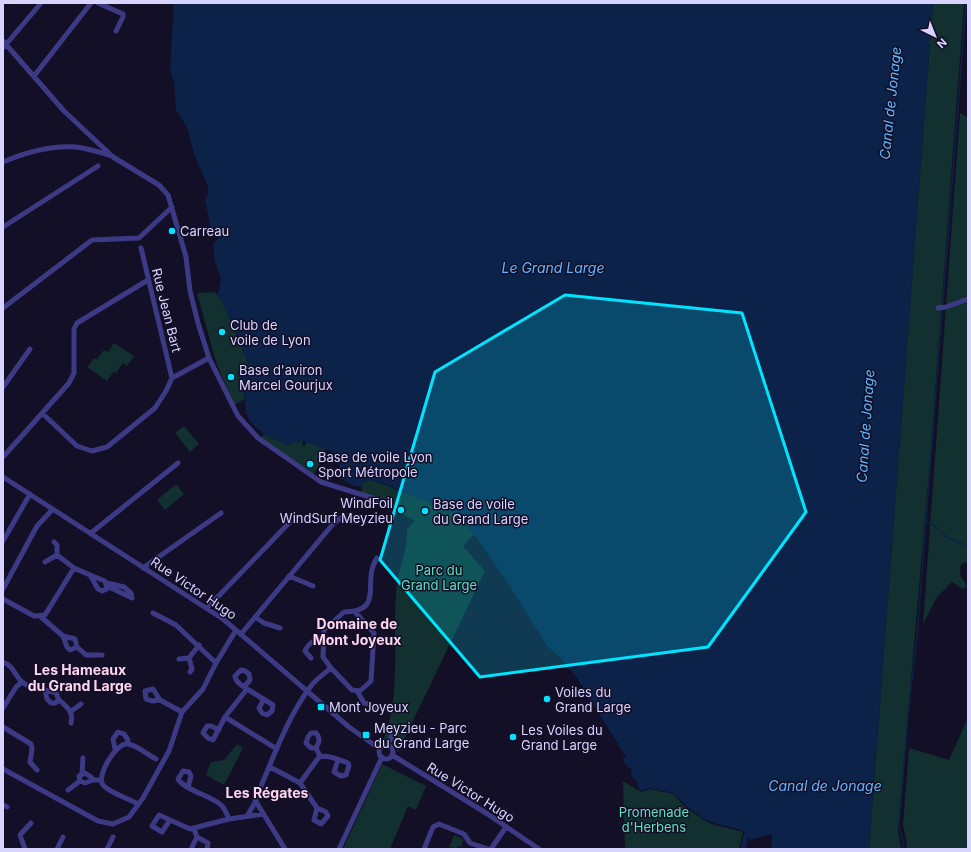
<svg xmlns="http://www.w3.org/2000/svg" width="971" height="852" font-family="Inter,sans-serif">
<rect width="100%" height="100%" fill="#130f26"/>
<path fill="#12302f" d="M933,3H964L930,460L898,830L901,849H869Z
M960,113L968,118V562L961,564L960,575L967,586L963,589L952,582L937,597L923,624Z
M214,292L218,295L222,301L250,367L243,371L241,379L245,399L234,405L216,362L197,293Z
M114,343L134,356L127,366L123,363L116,373L114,371L107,381L87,367L94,358L97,359L104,350L108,352Z
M184,426L199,444L190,452L175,433Z
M264,434L288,445L294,440L297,443L301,440L303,441L302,445L305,446L306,442L326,448L323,453L325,454L314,474L261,438Z
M369,480L392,487L395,490L428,501L461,516L474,534L463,546L485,571L398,752C395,744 390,740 382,742C403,698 391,632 397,582C400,564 408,548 407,529L415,521L400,513L389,504L361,494L362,484Z
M176,484L184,494L165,510L157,500Z
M968,718V849H906L907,844L903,825L909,748L949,760Z
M237,744L243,748L224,785L206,775L211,762L224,760Z
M382,764L426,786L416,810L408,806L390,849H343Z
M623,781L641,792L650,789L674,794L682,804L702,819L712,824L743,832L739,849H625Z
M454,835L463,839L462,846L455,848L449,847Z"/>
<path fill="#0c2248" d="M174,3H933L869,849H771L772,834L750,840L742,830L713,823L702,818L683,803L674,793L649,788L640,791L637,782L630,774L632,772L631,768H628L622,759L626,757L577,678L559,656L547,646L506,580L461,516L428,501L395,490L392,486L369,480L362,484L361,487L354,486L340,478V462L330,451L301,440L296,443L294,441L288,445C274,439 260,434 251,422C240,408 250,386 237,375V371H243L250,367L233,325L218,295L221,279L215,262L213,244L223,234L211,229L205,200L208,194V187L194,154L187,127L176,110L174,82L170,71Z"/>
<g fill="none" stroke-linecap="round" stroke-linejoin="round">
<path stroke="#0c2248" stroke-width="1.5" d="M926,522L932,524L947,537L968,546
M902,849L904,844L899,827L908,715L917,637L966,3
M965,849L968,840"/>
<path stroke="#0c2248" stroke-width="5" d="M743,849L746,835"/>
<path stroke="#3d3a85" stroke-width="5" d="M98,3L123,14V17L116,31
M3,41L64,111L113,157L159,185L168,195L186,257L190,291L198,323L209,358L238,416L258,438L321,482L379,500
M3,48L41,3
M34,76L91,3
M3,162C26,152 51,145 76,147C88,148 101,153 112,156
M3,227L98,166
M141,248L172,378
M3,308L92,240L139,238L172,207
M938,308L946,307L968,299
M3,387L30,349
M42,413L77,446L92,451L107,447L155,408L166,391L172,378L209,358
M3,457L69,383L74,373V329L77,323L148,280
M3,477L223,619L349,727L380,749
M91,533L178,463
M3,541L30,494
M54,542L57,545V555
M74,568L90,575L98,589L102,591L107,589L105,581L90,575
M143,568L221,513
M289,576L313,586
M107,583L124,587L131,593L132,598L107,586
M3,589L37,526L53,509
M3,599L34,616L45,615L74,568L57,555L45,562
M207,608L290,522
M41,617L63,636L67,647L70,650L77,647L75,639L63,636
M255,617L264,623L280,628
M241,634L333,524L342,517L352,522
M77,647L86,655H102
M311,658L305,651C307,645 317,637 324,636
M179,659L189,658
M3,662C14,666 14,675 22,682C32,690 45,689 56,693L59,700L55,703H51L47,699L45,691
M216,663L236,630
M331,668L352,690L360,691L371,681L374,633L355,612
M190,672L192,669L189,658L199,645
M244,687L250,680L249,674L245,671L241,670L235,676C235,682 243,686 247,689
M357,691L364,703L369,704L375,710
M264,699L259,708L262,713L267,715L272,711L273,705L247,689L225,717L277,749
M59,700C67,707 74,712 71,723
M160,700L153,689L145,691L146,699L152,701L160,700L182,712
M3,708L16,687L22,682
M70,712L81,704
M3,727L31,744L32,749L30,762L37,770
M219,730L211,726H207L203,733L208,738L213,740L225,717
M390,740L392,735
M379 752a7 7 0 1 1 14 0a7 7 0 1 1-14 0Z
M316,748H311L306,743L308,737L311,733H316C321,739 319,742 316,748L320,756
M115,749L113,739L118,732L124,734L128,740L127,744
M392,755L486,813L539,849
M270,767L300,783L317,808L314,820L321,824L328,816L326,812L317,808
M3,769L98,821L113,824L129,817L143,798L169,751L182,712L203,689L216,663L176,625L153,613
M82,774L83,758
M93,780L91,777L85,773L79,776L80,781L85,783L93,780H101
M300,783L319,757C327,754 339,760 348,763L349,766L346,775L341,776L334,772L338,760
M188,787L191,776L189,772L183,771L178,779C184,790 212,796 221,805C225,808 227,815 229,819
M68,790L80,781
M138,804C130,799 108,792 103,785C96,776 115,745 126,744C134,743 148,755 156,759
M3,805L7,807
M247,816L256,801
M170,820L162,832L152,826L159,815L190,829L229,819L264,814
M194,829L197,837L208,843L207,849
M25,849L20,835L31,823
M57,849L63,837
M107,849L113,837
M193,849L192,847L197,837
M285,849L255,800C271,764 287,717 311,686C316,679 325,673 331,668L323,657L324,630L344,612C386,611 361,582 377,558
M339,849L382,757
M424,849L433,827L439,824L464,834L470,843L488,849
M491,849L506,827"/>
</g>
<path fill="#00e5ff" fill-opacity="0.2" stroke="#00e5ff" stroke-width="3" stroke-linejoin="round" d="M565,295L742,313L806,512L708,647L480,677L380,560L435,372Z"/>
<g fill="#00e5ff" stroke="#130f26" stroke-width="1.5">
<circle cx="172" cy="231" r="4"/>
<circle cx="222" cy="332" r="4"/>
<circle cx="231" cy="377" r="4"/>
<circle cx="310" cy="464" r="4"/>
<circle cx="401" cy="510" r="4"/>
<circle cx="425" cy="511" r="4"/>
<circle cx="547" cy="699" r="4"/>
<rect x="317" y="703" width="8" height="8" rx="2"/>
<rect x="362" y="731" width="8" height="8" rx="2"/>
<circle cx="513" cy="737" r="4"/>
</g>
<g text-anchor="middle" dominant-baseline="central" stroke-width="3" stroke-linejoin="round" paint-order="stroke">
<g font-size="13" fill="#d9d4ff" stroke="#130f26" text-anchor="start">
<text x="180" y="231">Carreau</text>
<text x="230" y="325">Club de<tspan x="230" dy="15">voile de Lyon</tspan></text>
<text x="239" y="370">Base d'aviron<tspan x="239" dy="15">Marcel Gourjux</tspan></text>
<text x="318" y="457">Base de voile Lyon<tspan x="318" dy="15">Sport Métropole</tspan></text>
<text x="393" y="503" text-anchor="end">WindFoil<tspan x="393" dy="15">WindSurf Meyzieu</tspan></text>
<text x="433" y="504">Base de voile<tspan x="433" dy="15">du Grand Large</tspan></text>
<text x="555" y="692">Voiles du<tspan x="555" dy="15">Grand Large</tspan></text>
<text x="329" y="707">Mont Joyeux</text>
<text x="374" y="728">Meyzieu - Parc<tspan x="374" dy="15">du Grand Large</tspan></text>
<text x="521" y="730">Les Voiles du<tspan x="521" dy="15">Grand Large</tspan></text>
</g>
<g font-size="13" fill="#d9d4ff" stroke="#130f26">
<text transform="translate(167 310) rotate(76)">Rue Jean Bart</text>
<text transform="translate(194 588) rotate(34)">Rue Victor Hugo</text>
<text transform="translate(471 792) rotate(32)">Rue Victor Hugo</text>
</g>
<g font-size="13" fill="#5fe0c0" stroke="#130f26">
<text x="439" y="570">Parc du<tspan x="439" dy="15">Grand Large</tspan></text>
<text x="654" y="812">Promenade<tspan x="654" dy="15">d'Herbens</tspan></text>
</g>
<g font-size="14" font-style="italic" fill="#62b6ff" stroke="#130f26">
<text transform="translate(890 103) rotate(-84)">Canal de Jonage</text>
<text x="553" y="267">Le Grand Large</text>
<text transform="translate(865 426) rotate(-86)">Canal de Jonage</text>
<text x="825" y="785">Canal de Jonage</text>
</g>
<g font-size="14" font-weight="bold" fill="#ffd6f0" stroke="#130f26">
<text x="357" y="623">Domaine de<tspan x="357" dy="16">Mont Joyeux</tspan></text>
<text x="80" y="669">Les Hameaux<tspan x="80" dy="16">du Grand Large</tspan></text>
<text x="267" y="792">Les Régates</text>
</g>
</g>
<rect width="971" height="852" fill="none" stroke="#d9d4ff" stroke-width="8"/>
<g transform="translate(935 36) rotate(137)" stroke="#130f26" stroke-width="3" paint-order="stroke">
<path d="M0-3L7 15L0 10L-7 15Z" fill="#d9d4ff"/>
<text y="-6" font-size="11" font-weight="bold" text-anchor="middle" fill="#d9d4ff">N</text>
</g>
</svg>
